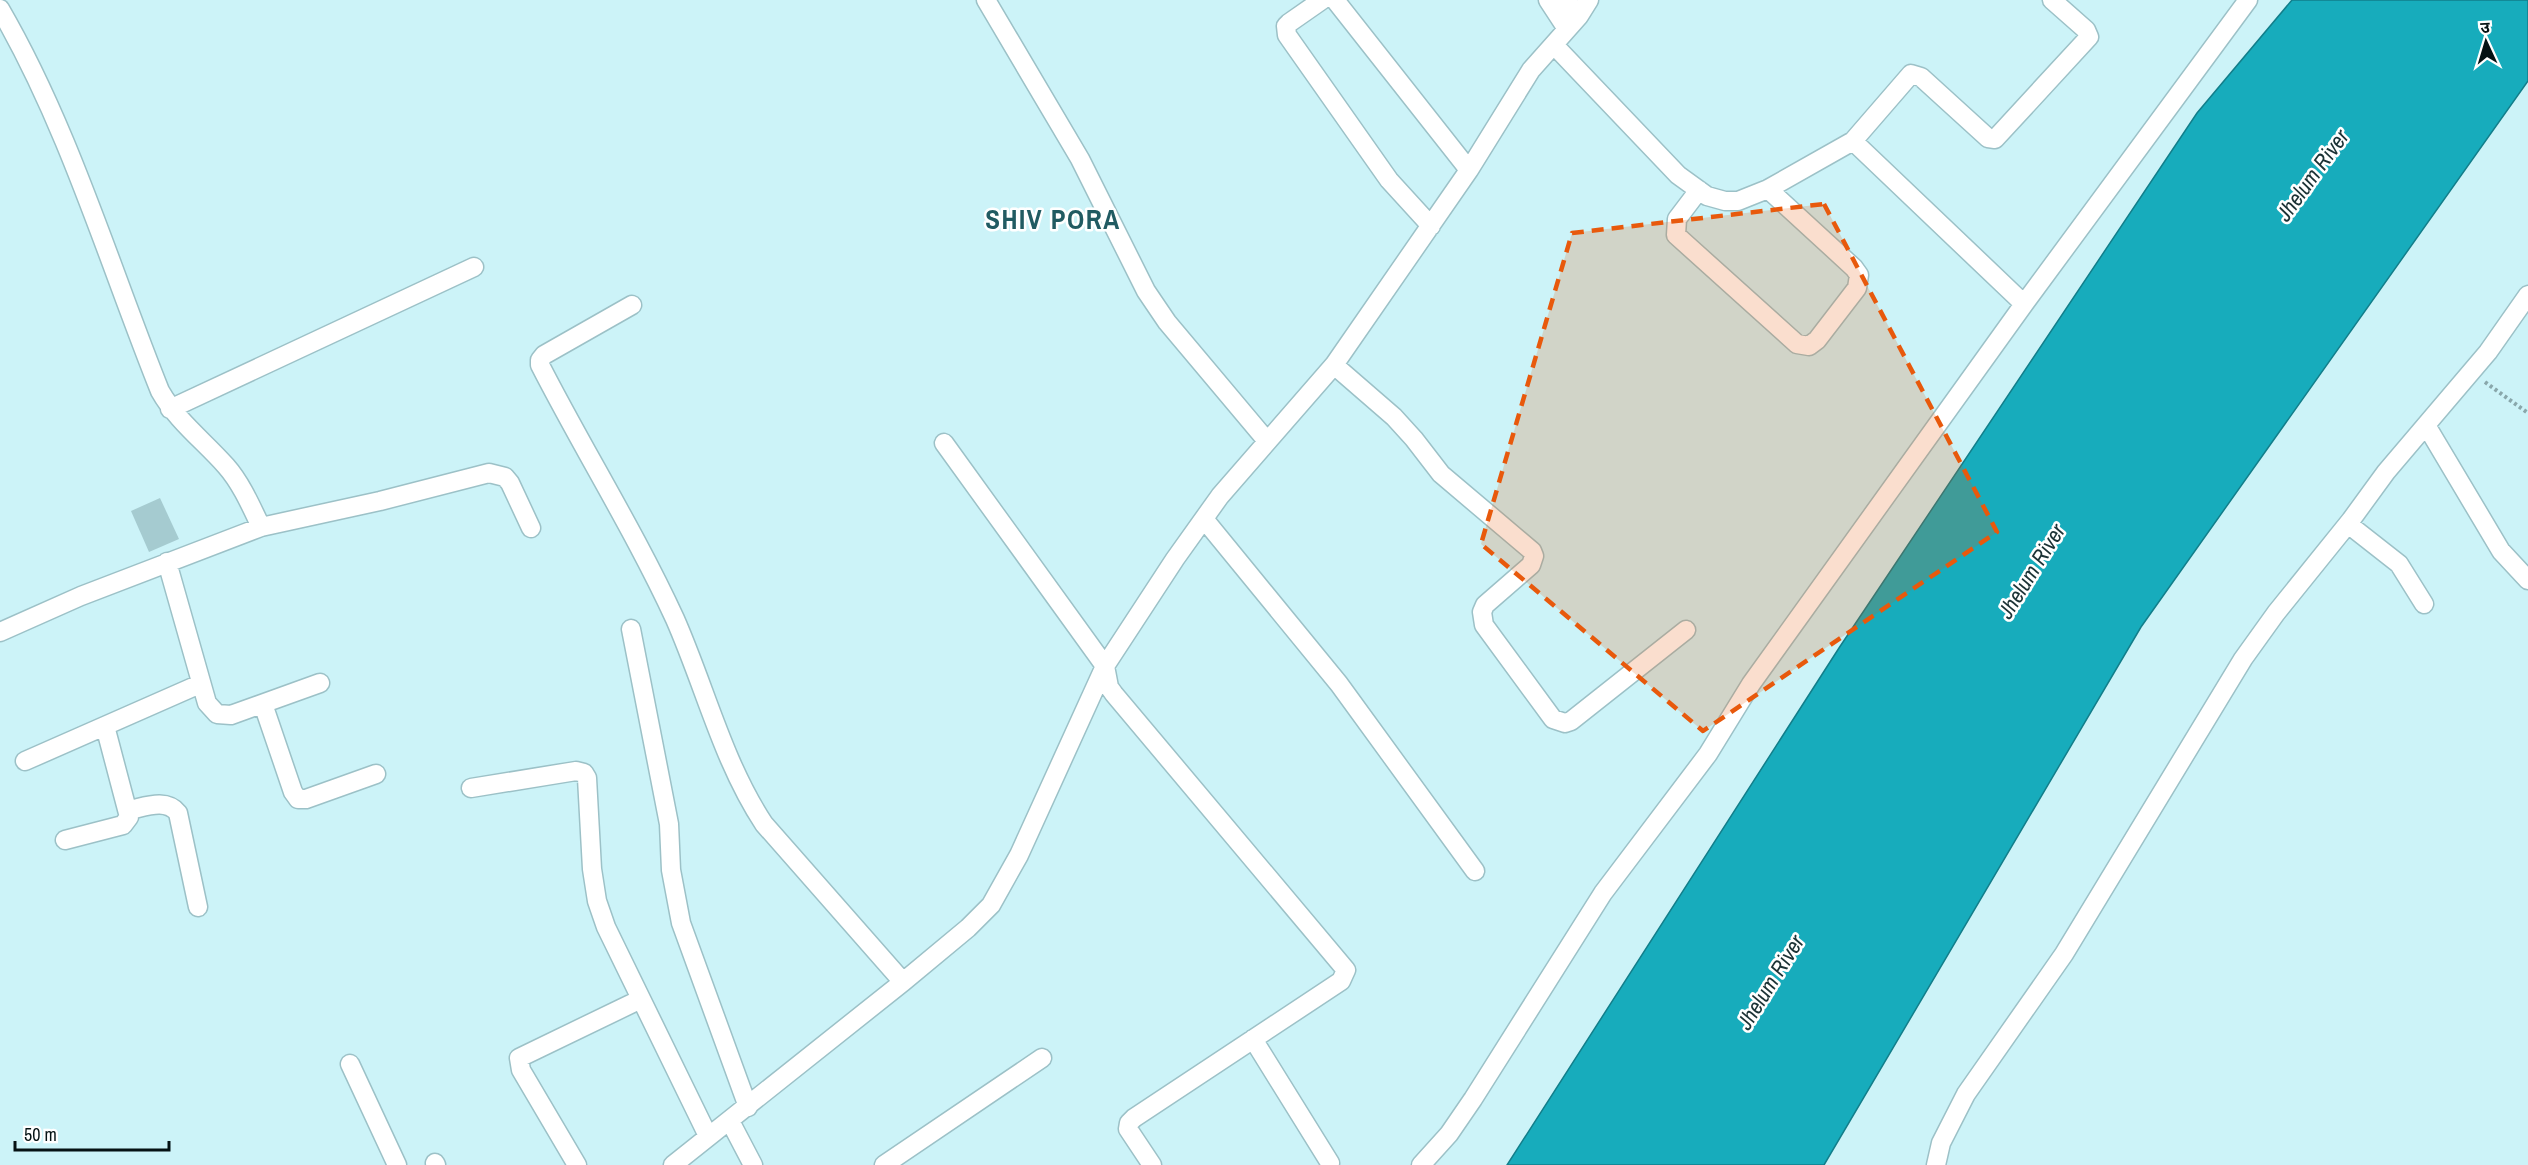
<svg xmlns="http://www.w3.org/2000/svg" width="2528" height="1165" font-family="'Archivo Narrow','Noto Sans Devanagari',sans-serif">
<rect width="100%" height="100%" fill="#ccf3f8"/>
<path fill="#17acbc" stroke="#127e8a" stroke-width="1.5" d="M2292,0H2528V81L2141,627L1824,1165H1507L1839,648L2197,113Z"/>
<path fill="#a5cbd0" d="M160,498L179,539L149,552L131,511Z"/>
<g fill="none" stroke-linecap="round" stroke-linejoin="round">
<defs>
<path id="street" d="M986,0L1080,159L1146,291L1167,322L1267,441
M1322,0L1289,23L1286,26L1287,35L1389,180L1431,226
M1335,0L1469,170
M1548,0L1567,29
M1566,0L1579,16
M0,9C69,128 109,264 160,391C177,421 204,441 226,466C241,483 251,506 261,527
M1554,45L1678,175L1707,196L1725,201H1738L1768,189L1853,141L1911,74L1921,77L1988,138L1995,139L2089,37L2086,30L2052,0
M1853,141L2024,304
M1699,190L1677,219L1676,235L1797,344L1809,346L1817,340L1857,288L1859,275L1854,268L1768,189
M632,305L544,355L540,360V365C584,451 635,532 675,619C705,687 723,762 764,824L903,982
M1334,365L1394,417L1414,439L1441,474L1532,551L1534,556L1531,565L1485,605L1482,612L1484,625L1553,719L1565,723L1571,721L1686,630
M170,409L474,267
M2426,425L2501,551L2528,580
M944,443L1105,666L1109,687L1114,694L1346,970L1341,981L1134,1118L1129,1123L1128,1129L1152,1165
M1204,519L1339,684L1475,871
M2348,524L2399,564L2424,604
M167,562L207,703L217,714L231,715L320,683
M631,629L669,824L671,870L681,923L748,1107
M0,632L81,596L261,527L380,501L489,473L505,477L510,483L531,528
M263,704L293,792L298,799H306L376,774
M25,761L200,684
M471,788L576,771L584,773L587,778L592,869L597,901L606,927L708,1136
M129,810C145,807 166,798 178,813L198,907
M65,840L123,825L129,817L105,726
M1253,1039L1330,1163
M350,1064L397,1165
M730,1121L753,1165
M435,1163L436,1165
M577,1165L521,1070L519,1058L641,999
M673,1165L903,982L968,928L991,905L1019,855L1105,666L1175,559L1220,496L1334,365L1469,170L1531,70L1579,16L1589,0
M884,1165L1042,1058
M1421,1165L1449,1134L1473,1099L1603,893L1708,754L1751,684L2024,304L2248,0
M1936,1165L1941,1143L1966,1094L2064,954L2243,659L2276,613L2351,520L2386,472L2488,352L2528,295"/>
</defs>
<use href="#street" stroke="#9cc1c7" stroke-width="21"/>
<path stroke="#89a7ab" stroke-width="4" stroke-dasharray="3 3" stroke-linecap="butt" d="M2485,382L2528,413"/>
<use href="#street" stroke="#fff" stroke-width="18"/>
</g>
<path fill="#e8590c" fill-opacity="0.2" stroke="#e8590c" stroke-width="4.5" stroke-dasharray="12 8" stroke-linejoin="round" d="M1824,204L1997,532L1703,731L1481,544L1572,233Z"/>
<g text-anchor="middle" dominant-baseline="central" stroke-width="5" stroke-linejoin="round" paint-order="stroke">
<g font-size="22" font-style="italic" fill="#1b3235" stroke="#fff">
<text transform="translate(2312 175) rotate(-54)">Jhelum River</text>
<text transform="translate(2031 571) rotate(-58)">Jhelum River</text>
<text transform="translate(1770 982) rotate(-58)">Jhelum River</text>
</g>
<g font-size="27" font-weight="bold" letter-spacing="1.5" fill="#215b62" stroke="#fff">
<text x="1053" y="219">SHIV PORA</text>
</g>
</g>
<g transform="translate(2486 42) rotate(356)" stroke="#ffffff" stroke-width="4.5" paint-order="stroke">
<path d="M0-4.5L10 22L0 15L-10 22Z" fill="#051214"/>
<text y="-9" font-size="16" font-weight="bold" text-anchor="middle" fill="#051214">उ</text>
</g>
<path d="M15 1141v9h154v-9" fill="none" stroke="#051214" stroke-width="3"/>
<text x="24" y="1141" font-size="18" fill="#051214" stroke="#ffffff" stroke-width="4.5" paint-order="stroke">50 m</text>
</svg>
